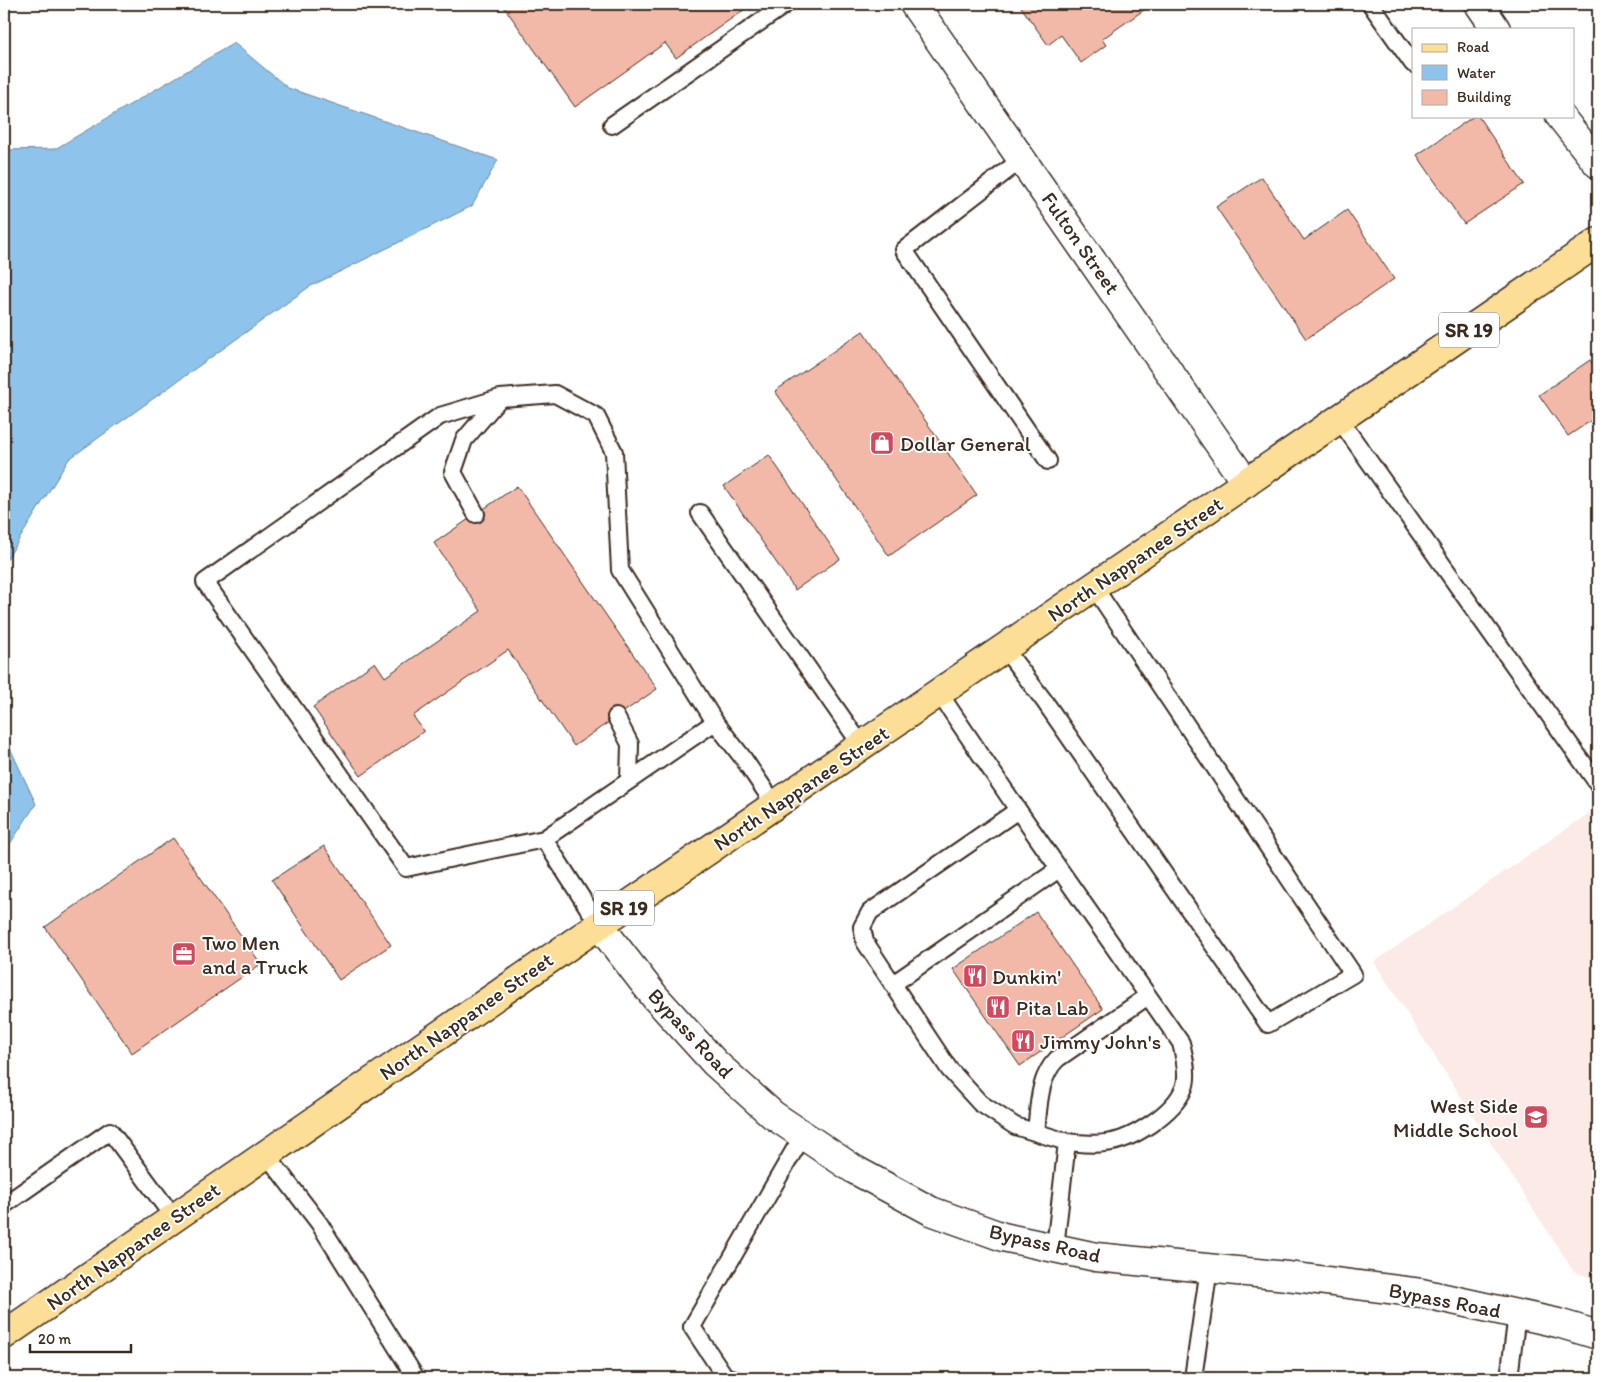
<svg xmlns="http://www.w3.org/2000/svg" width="1602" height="1382" font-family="Itim,sans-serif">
<rect width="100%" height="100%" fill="#fff"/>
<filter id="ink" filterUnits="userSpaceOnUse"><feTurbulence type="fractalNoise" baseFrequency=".02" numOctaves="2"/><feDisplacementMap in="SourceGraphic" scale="10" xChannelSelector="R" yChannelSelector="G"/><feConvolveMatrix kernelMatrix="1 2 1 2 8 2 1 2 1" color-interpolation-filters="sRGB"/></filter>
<g filter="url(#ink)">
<path fill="#fbeae5" d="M1598,807V1280L1574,1272L1374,962Z"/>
<path fill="#8ec3eb" stroke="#6d8699" d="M234,43L288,88L498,160L472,206L309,287L69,459L4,564V150L55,149Z
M4,735L36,804L4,853Z"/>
<path fill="#f2b9a9" stroke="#3b2a1e" d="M502,4H752L676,58L665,43L575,107Z
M1019,4H1150L1151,5L1102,39L1106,45L1081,63L1061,35L1048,45Z
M1474,116H1478L1524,184L1464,224L1417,155Z
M1262,177L1304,240L1347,210L1394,279L1306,339L1216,207Z
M863,331L977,495L889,556L775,391Z
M1590,360L1598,372V416L1568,436L1539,395Z
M769,455L840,559L795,590L724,486Z
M517,486L657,689L574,746L508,650L413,716L424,731L361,776L313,707L375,662L385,677L481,611L434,543Z
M173,838L261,964L132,1053L45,927Z
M324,846L391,945L339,980L272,880Z
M1036,912L1103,1009L1020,1066L953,969Z"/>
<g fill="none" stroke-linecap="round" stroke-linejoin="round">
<defs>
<path id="service" d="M1374,4L1372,6L1413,64
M612,125L786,4
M1022,159L904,250L1048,461
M500,398L440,416L205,582L406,868L544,839
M1339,419L1598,784
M700,513L862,746
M476,514L453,472L464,440L500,398L555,394L596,416L614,452L620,570L715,722L743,758L775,805
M1004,648L1045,702L1268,1024L1353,974L1094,587
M939,693L1018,810L870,912L862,927L865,942L949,1069L980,1103L1015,1126L1067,1142L1055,1248
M616,717L630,744L629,781
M1018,810L1181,1043C1184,1055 1189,1076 1184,1088C1174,1113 1131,1141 1105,1143C1093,1145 1079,1143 1067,1142
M599,925L544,839L715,722
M893,984L1059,869
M1036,1132C1039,1107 1038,1078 1057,1059L1148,996
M266,1154L319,1223L416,1378
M4,1205L110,1131L174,1218
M732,1378H726L692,1327L803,1135
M1193,1378L1209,1268
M1509,1378L1517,1314"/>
<path id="minor" d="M914,4L1246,483
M1479,4L1496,29
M1560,116L1598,164"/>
<path id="secondary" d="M599,925L655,997L715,1063L773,1115L855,1170L931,1211L1003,1237L1096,1257L1287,1276L1421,1293L1558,1323L1598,1335"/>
<path id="primary" d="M4,1335L599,925L1598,242"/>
</defs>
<use href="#service" stroke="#3b2a1e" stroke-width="20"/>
<use href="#minor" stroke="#3b2a1e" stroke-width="31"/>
<use href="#secondary" stroke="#3b2a1e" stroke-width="31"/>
<use href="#primary" stroke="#3b2a1e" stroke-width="31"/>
<use href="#service" stroke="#fff" stroke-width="16"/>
<use href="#minor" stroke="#fff" stroke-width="28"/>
<use href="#secondary" stroke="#fff" stroke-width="28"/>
<use href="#primary" stroke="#fcde96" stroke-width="28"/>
</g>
</g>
<defs>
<symbol id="shop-square" viewBox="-11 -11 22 22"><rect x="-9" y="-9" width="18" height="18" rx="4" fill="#d1495b" stroke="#fff"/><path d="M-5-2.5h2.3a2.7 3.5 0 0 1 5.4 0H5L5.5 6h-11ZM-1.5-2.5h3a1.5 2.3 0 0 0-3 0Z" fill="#fff"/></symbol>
<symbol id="office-square" viewBox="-11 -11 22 22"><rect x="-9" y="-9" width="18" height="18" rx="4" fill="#d1495b" stroke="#fff"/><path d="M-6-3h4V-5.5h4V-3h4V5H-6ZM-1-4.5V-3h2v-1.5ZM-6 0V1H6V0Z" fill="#fff"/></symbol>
<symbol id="restaurant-square" viewBox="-11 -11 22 22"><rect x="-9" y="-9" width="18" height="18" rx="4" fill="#d1495b" stroke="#fff"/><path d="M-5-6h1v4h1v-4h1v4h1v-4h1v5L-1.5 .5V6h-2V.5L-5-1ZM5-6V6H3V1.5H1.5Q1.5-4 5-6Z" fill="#fff"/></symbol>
<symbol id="school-square" viewBox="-11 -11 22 22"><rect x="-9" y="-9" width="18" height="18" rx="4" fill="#d1495b" stroke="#fff"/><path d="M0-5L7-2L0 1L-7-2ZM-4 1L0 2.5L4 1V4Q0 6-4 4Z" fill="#fff"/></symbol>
</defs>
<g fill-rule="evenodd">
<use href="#shop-square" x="868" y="429" width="28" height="28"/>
<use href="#office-square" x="170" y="940" width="28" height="28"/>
<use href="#restaurant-square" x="961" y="962" width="28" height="28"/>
<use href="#restaurant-square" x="984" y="993" width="28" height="28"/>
<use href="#restaurant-square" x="1009" y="1027" width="28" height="28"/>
<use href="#school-square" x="1522" y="1103" width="28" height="28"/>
</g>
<g text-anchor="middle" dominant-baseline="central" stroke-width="4" stroke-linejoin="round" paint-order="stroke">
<g fill="#fff" stroke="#766a62" stroke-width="1">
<rect x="1439" y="312.5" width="60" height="35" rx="4"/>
<rect x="594" y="890.5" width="60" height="35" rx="4"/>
</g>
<g font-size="20" font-weight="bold" fill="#3b2a1e">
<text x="1469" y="330">SR 19</text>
<text x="624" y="908">SR 19</text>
</g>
<g font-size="21" fill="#3b2a1e" stroke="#fff">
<text transform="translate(1081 243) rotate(55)">Fulton Street</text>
<text transform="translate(1135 559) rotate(-34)">North Nappanee Street</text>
<text transform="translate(801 788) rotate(-34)">North Nappanee Street</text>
<text transform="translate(466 1016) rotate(-35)">North Nappanee Street</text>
<text transform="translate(691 1033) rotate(47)">Bypass Road</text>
<text transform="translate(1045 1243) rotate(13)">Bypass Road</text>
<text transform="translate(133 1246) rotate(-35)">North Nappanee Street</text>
<text transform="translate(1445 1300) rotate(11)">Bypass Road</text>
</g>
<g font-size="21" fill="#3b2a1e" stroke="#fff" text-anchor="start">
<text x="900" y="443">Dollar General</text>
<text x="202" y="942">Two Men<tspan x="202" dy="24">and a Truck</tspan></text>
<text x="992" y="976">Dunkin'</text>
<text x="1016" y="1007">Pita Lab</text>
<text x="1040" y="1041">Jimmy John's</text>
<text x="1518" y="1105" text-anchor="end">West Side<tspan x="1518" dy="24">Middle School</tspan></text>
</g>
</g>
<rect width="1602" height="1382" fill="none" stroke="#fff" stroke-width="20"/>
<rect x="10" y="10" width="1582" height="1362" fill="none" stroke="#3b2a1e" stroke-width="2" filter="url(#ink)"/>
<rect x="1412" y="28" width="162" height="90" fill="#ffffff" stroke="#b1aaa5"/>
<rect x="1422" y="44" width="25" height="8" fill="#fcde96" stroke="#b1aaa5"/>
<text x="1457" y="52" font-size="15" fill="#3b2a1e">Road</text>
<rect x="1422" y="65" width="25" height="15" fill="#8ec3eb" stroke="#b1aaa5"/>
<text x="1457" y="78" font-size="15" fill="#3b2a1e">Water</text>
<rect x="1422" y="90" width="25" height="15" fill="#f2b9a9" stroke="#b1aaa5"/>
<text x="1457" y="102" font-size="15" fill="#3b2a1e">Building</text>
<path d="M30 1344v8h101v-8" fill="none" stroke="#3b2a1e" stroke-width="2.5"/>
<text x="38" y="1344" font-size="15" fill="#3b2a1e" stroke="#ffffff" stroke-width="4" paint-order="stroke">20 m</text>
</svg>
